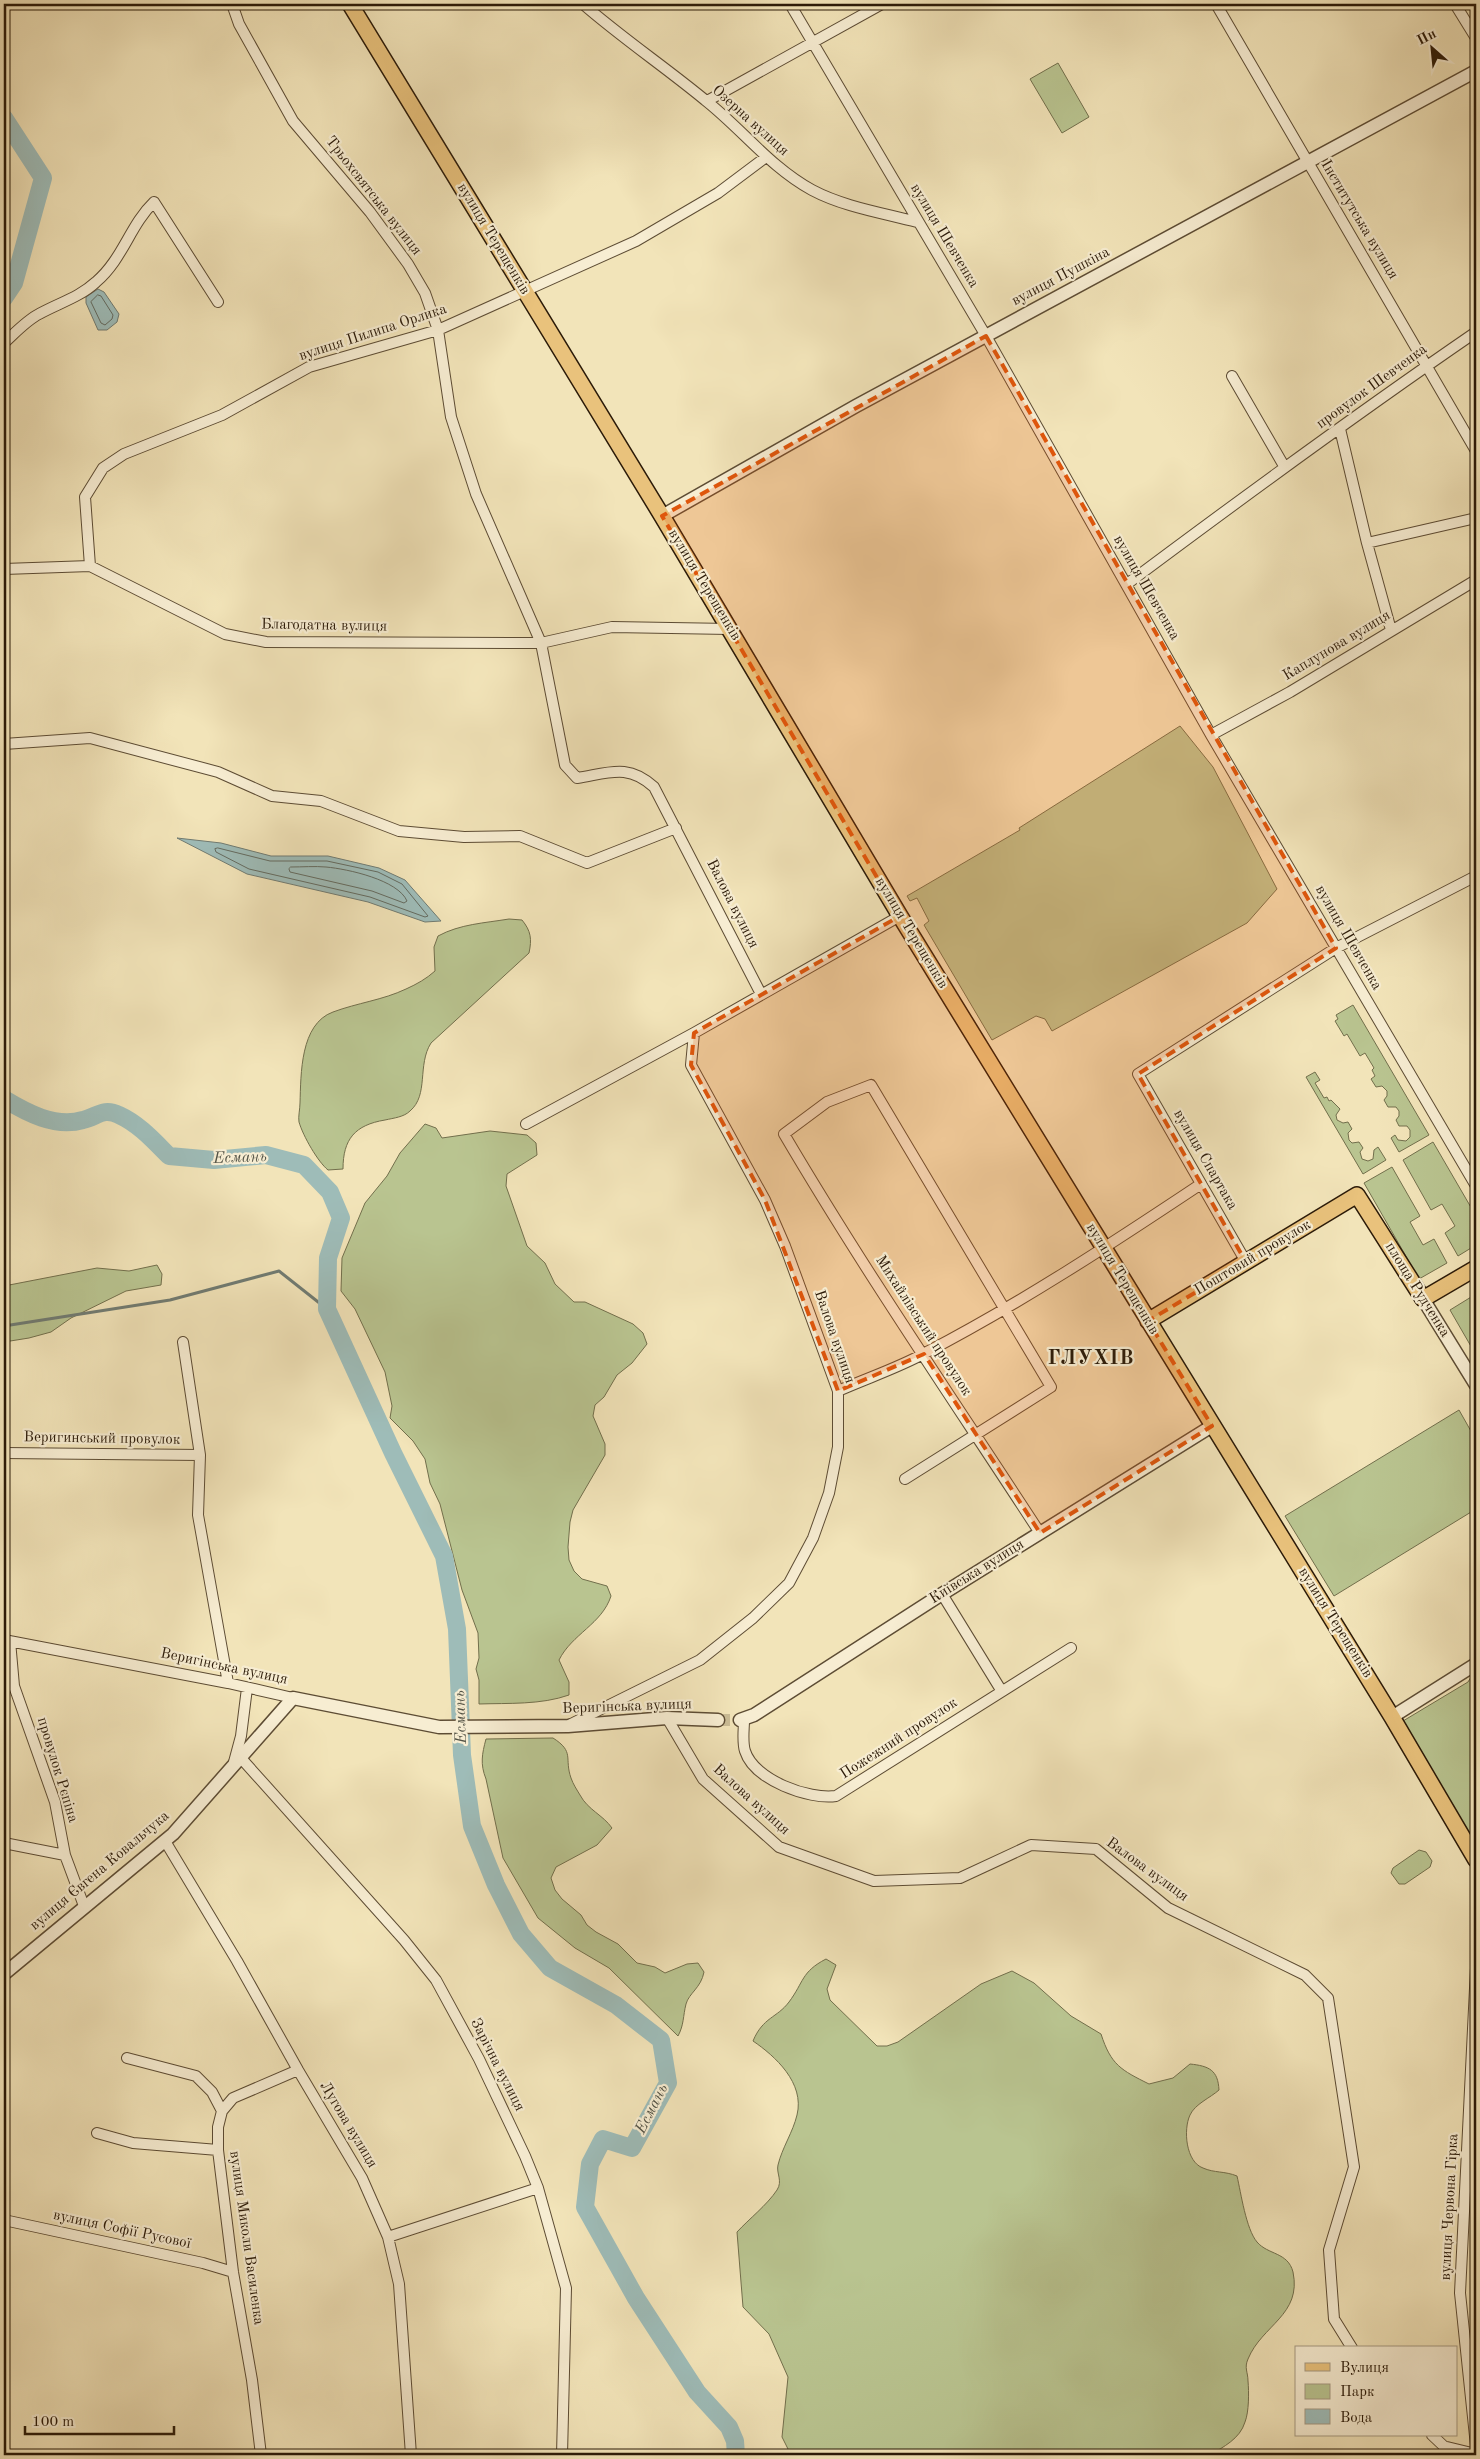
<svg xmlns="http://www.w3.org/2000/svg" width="1480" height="2459" font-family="'Old Standard TT',serif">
<rect width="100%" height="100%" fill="#f2e4b9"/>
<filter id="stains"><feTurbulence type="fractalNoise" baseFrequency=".004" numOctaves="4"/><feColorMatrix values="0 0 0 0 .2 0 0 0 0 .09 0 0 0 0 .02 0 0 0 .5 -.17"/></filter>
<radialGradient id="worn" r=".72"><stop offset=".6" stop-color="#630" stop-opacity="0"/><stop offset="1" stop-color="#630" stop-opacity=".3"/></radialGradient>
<path fill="#b9c490" stroke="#726f4c" d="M1058,63L1089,117L1062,133L1030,79Z
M1180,726L1213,767L1277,889L1247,923L1052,1031L1045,1019L1036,1016L992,1040L924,925L929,921L917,898L910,901L907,896L1020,830L1019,828Z
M509,919L522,920C531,931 532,939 529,953L431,1043C417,1065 429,1095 410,1111C404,1117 394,1118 385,1120C355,1125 343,1139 343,1169L328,1170C318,1162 303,1136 299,1122C298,1117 300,1109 300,1103C301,1074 300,1024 333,1012C357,1003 383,1000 406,989C417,984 426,979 435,971L434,947L438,936C460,924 485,923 509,919Z
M1353,1005L1429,1135L1399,1152L1391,1138L1395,1135L1398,1140L1406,1141L1410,1137V1130L1407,1126H1399L1396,1120L1399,1116V1111L1396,1107H1388L1384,1100L1387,1096V1091L1382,1086L1376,1087L1371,1079L1375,1076L1372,1070L1374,1068L1365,1053L1360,1056L1347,1034L1344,1036L1335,1021L1338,1019L1336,1015Z
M1315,1072L1320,1080L1315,1083L1324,1098L1327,1097L1329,1101L1331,1100L1340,1109L1336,1115L1337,1120L1343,1123L1348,1122L1352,1129L1348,1133L1349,1140L1352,1143L1359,1142L1363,1148L1360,1152L1362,1159L1368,1161L1373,1159L1374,1150L1378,1147L1386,1160L1363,1174L1306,1077Z
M425,1124L436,1128L442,1138L490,1131L527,1135L536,1143L537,1155L507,1174L506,1186L527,1246L545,1263L555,1284L574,1302H585L633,1324L643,1333L647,1344L632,1363L617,1375L604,1397L595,1405L593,1416L605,1444V1455L573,1510L570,1522L568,1547L569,1560L574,1571L582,1579L607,1586L611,1596C602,1624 572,1634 559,1660L569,1682V1695C541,1705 508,1703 479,1704V1680L476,1669L479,1658L478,1633L462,1590L440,1504L430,1483L425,1459L413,1441L390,1418L392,1406L385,1372L355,1309L341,1291L342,1258L365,1203L387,1176L400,1153Z
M1433,1142L1476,1216V1245L1458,1256L1445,1233L1455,1226L1442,1204L1431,1210L1403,1160Z
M1392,1167L1420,1216L1410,1222L1423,1245L1434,1239L1447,1263L1419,1279L1364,1183Z
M157,1265L162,1274L161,1285L126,1291L71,1318L51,1332L29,1338L4,1342V1286L97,1268L129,1271Z
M1476,1294V1355L1450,1310Z
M1459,1410L1476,1440V1509L1334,1596L1285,1516Z
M1476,1676V1845L1403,1721L1468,1682L1471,1677Z
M553,1738C575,1752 564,1758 571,1778C573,1784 577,1790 580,1795C588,1810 603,1815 612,1828L597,1845L556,1867L551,1878L555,1890L562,1899L581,1915L587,1925L596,1932L618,1944L637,1963L655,1967L665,1973L687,1964L698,1963L704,1972C701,1988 689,1993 686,2004C683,2016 684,2025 678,2036L609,1968L575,1948L538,1918L503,1858L486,1779C480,1764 482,1754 486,1739Z
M1419,1850L1426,1852L1432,1861L1430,1867L1405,1884H1399L1391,1873L1393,1868Z
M826,1959L836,1965L827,1989L830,2000L877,2046H887L898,2042L981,1984L1012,1971L1034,1983L1071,2016L1101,2034C1111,2065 1121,2070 1149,2084L1173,2078L1190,2064C1209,2066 1218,2070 1219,2090C1210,2098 1195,2104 1190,2115C1183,2130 1186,2162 1203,2168C1214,2173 1225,2171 1237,2176C1241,2193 1246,2229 1257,2242C1268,2255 1288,2252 1293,2272C1302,2315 1262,2325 1248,2359C1244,2368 1248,2372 1248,2381C1249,2392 1249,2412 1245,2422C1240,2439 1223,2447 1210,2455H791L782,2437L788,2377L769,2334L743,2307L737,2232C749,2219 767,2205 777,2190C783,2181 776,2173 778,2165C782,2148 793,2132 797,2115C805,2083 775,2056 753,2041C763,2017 777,2018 789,2002C804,1982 801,1972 826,1959Z"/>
<path fill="#9ebcb8" stroke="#707b72" d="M98,289L104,292L119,314L117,322L107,330H98L86,303V297Z
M177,838L221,843L271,856H328L379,868L405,880L441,921L425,922L368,902L247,874Z"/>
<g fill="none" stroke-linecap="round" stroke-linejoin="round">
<path stroke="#646b60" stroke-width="1" d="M98,295L101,296L113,315L112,319L105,325L101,323L91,302Z
M218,848L270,861H327L378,872L402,884L428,916L425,917L370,897L249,869L216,852L215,849Z
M291,867C302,867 315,866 326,867C348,869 398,880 407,901L404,903L372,891L290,872L289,869Z"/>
<path stroke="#707b72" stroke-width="3" d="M4,1326L170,1300L279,1271L327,1309"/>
<path stroke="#9ebcb8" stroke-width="18" d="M4,118L43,178L14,283L4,298
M4,1099C27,1113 55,1128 83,1120C97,1117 103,1107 119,1115C139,1124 154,1141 169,1156L214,1160L266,1155L304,1165L330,1192L341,1218L328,1258L327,1309L393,1453L444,1556L457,1629L462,1755L472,1826L496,1885L521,1934L550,1968L616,2005L661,2040L668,2083L632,2148L603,2139L590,2164L585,2207L636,2298L697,2392L729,2427L735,2441L736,2455"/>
<path stroke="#cabc96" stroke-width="12" stroke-dasharray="12 6" stroke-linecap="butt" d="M718,1720H740"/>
<defs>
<path id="minor" d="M232,4L239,24L293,121L370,212L408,264L425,293L438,330L451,417L476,494L541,643L565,765L577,778C609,773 628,763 654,787L761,994
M583,4C622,38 665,67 705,100C742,129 770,167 812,190C844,207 883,213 917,222
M790,4L986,336L1211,735L1476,1186
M1216,4L1476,451
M1455,4L1476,38
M707,101L882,4
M4,343C15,333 27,320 39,314C59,303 80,297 96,282C123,259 130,225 154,202L218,302
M1232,376L1284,466
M1340,429L1367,543L1391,630
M1367,543L1476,518
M90,566L85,497L103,468L124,454L222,415L309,367L438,330L636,241L718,193L766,157
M4,569L90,566L225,634L266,642L541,643L612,627L730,629
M1127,584C1242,498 1358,413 1476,332
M1211,735L1290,692L1476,580
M4,744L90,738L218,772L272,796L321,801L399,831L464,837L520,836L587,863L676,828
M526,1124L694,1033L900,916
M1246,1262L1138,1074L1336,948L1476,876
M183,1342L200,1455L198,1515L228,1683
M838,1391C867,1378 898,1368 925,1353C1021,1303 1111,1244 1201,1184
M4,1453L200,1455
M905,1479L1051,1387L871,1085L827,1102L784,1134C864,1270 954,1401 1040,1533
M942,1594L1001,1690
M4,1640L228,1683L293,1698
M10,1641L14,1686L55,1802L65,1855L84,1906
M667,1718L703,1779L779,1847L874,1881L960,1878L1031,1845L1096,1849L1168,1908L1305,1975L1328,1998L1354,2167L1329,2250L1334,2319L1352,2348
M744,1720C744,1729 742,1742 745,1751C754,1780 809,1800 836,1796L1071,1648
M571,1724L700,1660L753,1618L789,1583L813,1538L829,1493L838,1447V1391L785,1246L765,1200L691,1065L694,1033
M240,1757L404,1940L436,1980L479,2059L525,2156L538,2188L566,2288L562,2455
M234,1762L241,1736L247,1688
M165,1841L237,1961L298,2070L362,2178L388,2237L399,2284L411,2455
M4,1843L65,1855
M1476,1968L1460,2293L1476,2446
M127,2058L196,2076L212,2092L222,2111
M97,2133L133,2143L218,2150
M4,2220L203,2263L233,2272
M388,2237L538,2188
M1432,2435L1451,2453
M1447,2447L1476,2454
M261,2455L252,2380L233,2272L218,2150V2127L222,2111L233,2098L298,2070"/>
<path id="tertiary" d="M662,516L856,406L1476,71
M1423,1299L1476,1385
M1392,1717L1476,1664
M740,1720L754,1715L942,1594L1212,1426
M4,1974L173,1834L293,1698L439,1727L568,1726L667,1718L718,1720"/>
<path id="primary" d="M350,4L662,516L900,916L1392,1717L1476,1860
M1148,1321L1357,1195L1423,1299L1476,1268"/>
</defs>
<use href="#minor" stroke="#5d4c34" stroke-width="12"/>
<use href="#tertiary" stroke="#5d4c34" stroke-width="15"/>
<use href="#primary" stroke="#2b1a08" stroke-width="18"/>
<use href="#minor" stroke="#f7edd2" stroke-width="10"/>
<use href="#tertiary" stroke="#f7edd2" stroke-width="12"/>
<use href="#primary" stroke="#e9c27c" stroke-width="15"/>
</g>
<path fill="#df560c" fill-opacity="0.2" stroke="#df560c" stroke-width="4" stroke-dasharray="10 6" stroke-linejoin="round" d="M986,336L1336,948L1138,1074L1246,1262L1148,1321L1212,1426L1040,1533L924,1354L838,1391L765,1200L691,1065L694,1033L900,916L662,516Z"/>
<g text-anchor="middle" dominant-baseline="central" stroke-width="4.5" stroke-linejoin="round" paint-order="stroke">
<g font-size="15" fill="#2b1a08" stroke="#f7edd2">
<text transform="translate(750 121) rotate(42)">Озерна вулиця</text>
<text transform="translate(373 196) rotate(52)">Трьохсвятська вулиця</text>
<text transform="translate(1359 220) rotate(59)">Інститутська вулиця</text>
<text transform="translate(944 236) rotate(59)">вулиця Шевченка</text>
<text transform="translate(493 239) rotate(59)">вулиця Терещенків</text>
<text transform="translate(1061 277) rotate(-28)">вулиця Пушкіна</text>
<text transform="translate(373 333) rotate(-18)">вулиця Пилипа Орлика</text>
<text transform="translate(1372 387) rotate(-36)">провулок Шевченка</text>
<text transform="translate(704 585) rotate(59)">вулиця Терещенків</text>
<text transform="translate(1146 588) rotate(60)">вулиця Шевченка</text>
<text transform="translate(324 626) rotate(1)">Благодатна вулиця</text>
<text transform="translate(1337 646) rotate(-31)">Каплунова вулиця</text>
<text transform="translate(732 904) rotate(63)">Валова вулиця</text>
<text transform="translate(911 933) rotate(59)">вулиця Терещенків</text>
<text transform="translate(1348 938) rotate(60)">вулиця Шевченка</text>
<text transform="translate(1205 1160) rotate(60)">вулиця Спартака</text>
<text transform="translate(1253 1258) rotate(-31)">Поштовий провулок</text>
<text transform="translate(1122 1279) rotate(59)">вулиця Терещенків</text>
<text transform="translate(1417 1290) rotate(58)">площа Рудченка</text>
<text transform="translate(923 1326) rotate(57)">Михайлівський провулок</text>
<text transform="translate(834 1337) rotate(71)">Валова вулиця</text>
<text transform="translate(102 1439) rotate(1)">Веригинський провулок</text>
<text transform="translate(977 1572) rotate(-32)">Київська вулиця</text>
<text transform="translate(1335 1623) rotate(58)">вулиця Терещенків</text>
<text transform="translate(224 1667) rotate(12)">Веригінська вулиця</text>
<text transform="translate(627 1707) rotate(-2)">Веригінська вулиця</text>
<text transform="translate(899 1739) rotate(-33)">Пожежний провулок</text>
<text transform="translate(57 1770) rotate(73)">провулок Рєпіна</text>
<text transform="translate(751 1800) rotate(42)">Валова вулиця</text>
<text transform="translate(1147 1870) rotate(36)">Валова вулиця</text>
<text transform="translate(100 1871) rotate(-40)">вулиця Євгена Ковальчука</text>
<text transform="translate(497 2065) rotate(63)">Зарічна вулиця</text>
<text transform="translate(348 2125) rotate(59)">Лугова вулиця</text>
<text transform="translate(1450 2207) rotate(-87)">вулиця Червона Гірка</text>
<text transform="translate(122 2230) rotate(12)">вулиця Софії Русової</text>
<text transform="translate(246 2238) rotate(82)">вулиця Миколи Василенка</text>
</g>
<g font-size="16" font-style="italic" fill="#535346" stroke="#f7edd2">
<text transform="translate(240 1158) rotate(-2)">Есмань</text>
<text transform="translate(461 1717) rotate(-92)">Есмань</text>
<text transform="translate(652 2109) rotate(-63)">Есмань</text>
</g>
<g font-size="20" font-weight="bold" letter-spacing="1" fill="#2b1a08" stroke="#f7edd2">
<text x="1091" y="1359">ГЛУХІВ</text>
</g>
</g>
<rect width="1480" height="2459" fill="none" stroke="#f2e4b9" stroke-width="20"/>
<rect x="5" y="5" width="1470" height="2449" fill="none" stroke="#2b1a08" stroke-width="2.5"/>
<rect x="10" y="10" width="1460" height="2439" fill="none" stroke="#2b1a08"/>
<rect x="1295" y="2346" width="162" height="90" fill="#f7edd2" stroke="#a59981"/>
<rect x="1305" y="2363" width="25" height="8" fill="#e9c27c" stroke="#a59981"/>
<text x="1340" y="2372" font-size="15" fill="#2b1a08">Вулиця</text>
<rect x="1305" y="2384" width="25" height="15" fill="#b9c490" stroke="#a59981"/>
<text x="1340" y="2396" font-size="15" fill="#2b1a08">Парк</text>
<rect x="1305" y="2409" width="25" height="15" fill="#9ebcb8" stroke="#a59981"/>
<text x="1340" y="2422" font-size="15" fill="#2b1a08">Вода</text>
<g transform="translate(1432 48) rotate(333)" stroke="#f7edd2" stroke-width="4" paint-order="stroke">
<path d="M0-4L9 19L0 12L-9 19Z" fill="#2b1a08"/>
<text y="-8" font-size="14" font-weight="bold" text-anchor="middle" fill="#2b1a08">Пн</text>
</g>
<path d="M25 2426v8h149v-8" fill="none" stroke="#2b1a08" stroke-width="2.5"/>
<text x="32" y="2426" font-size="15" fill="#2b1a08" stroke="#f7edd2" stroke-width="4" paint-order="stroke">100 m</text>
<rect width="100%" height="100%" filter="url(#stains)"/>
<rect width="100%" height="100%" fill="url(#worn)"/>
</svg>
